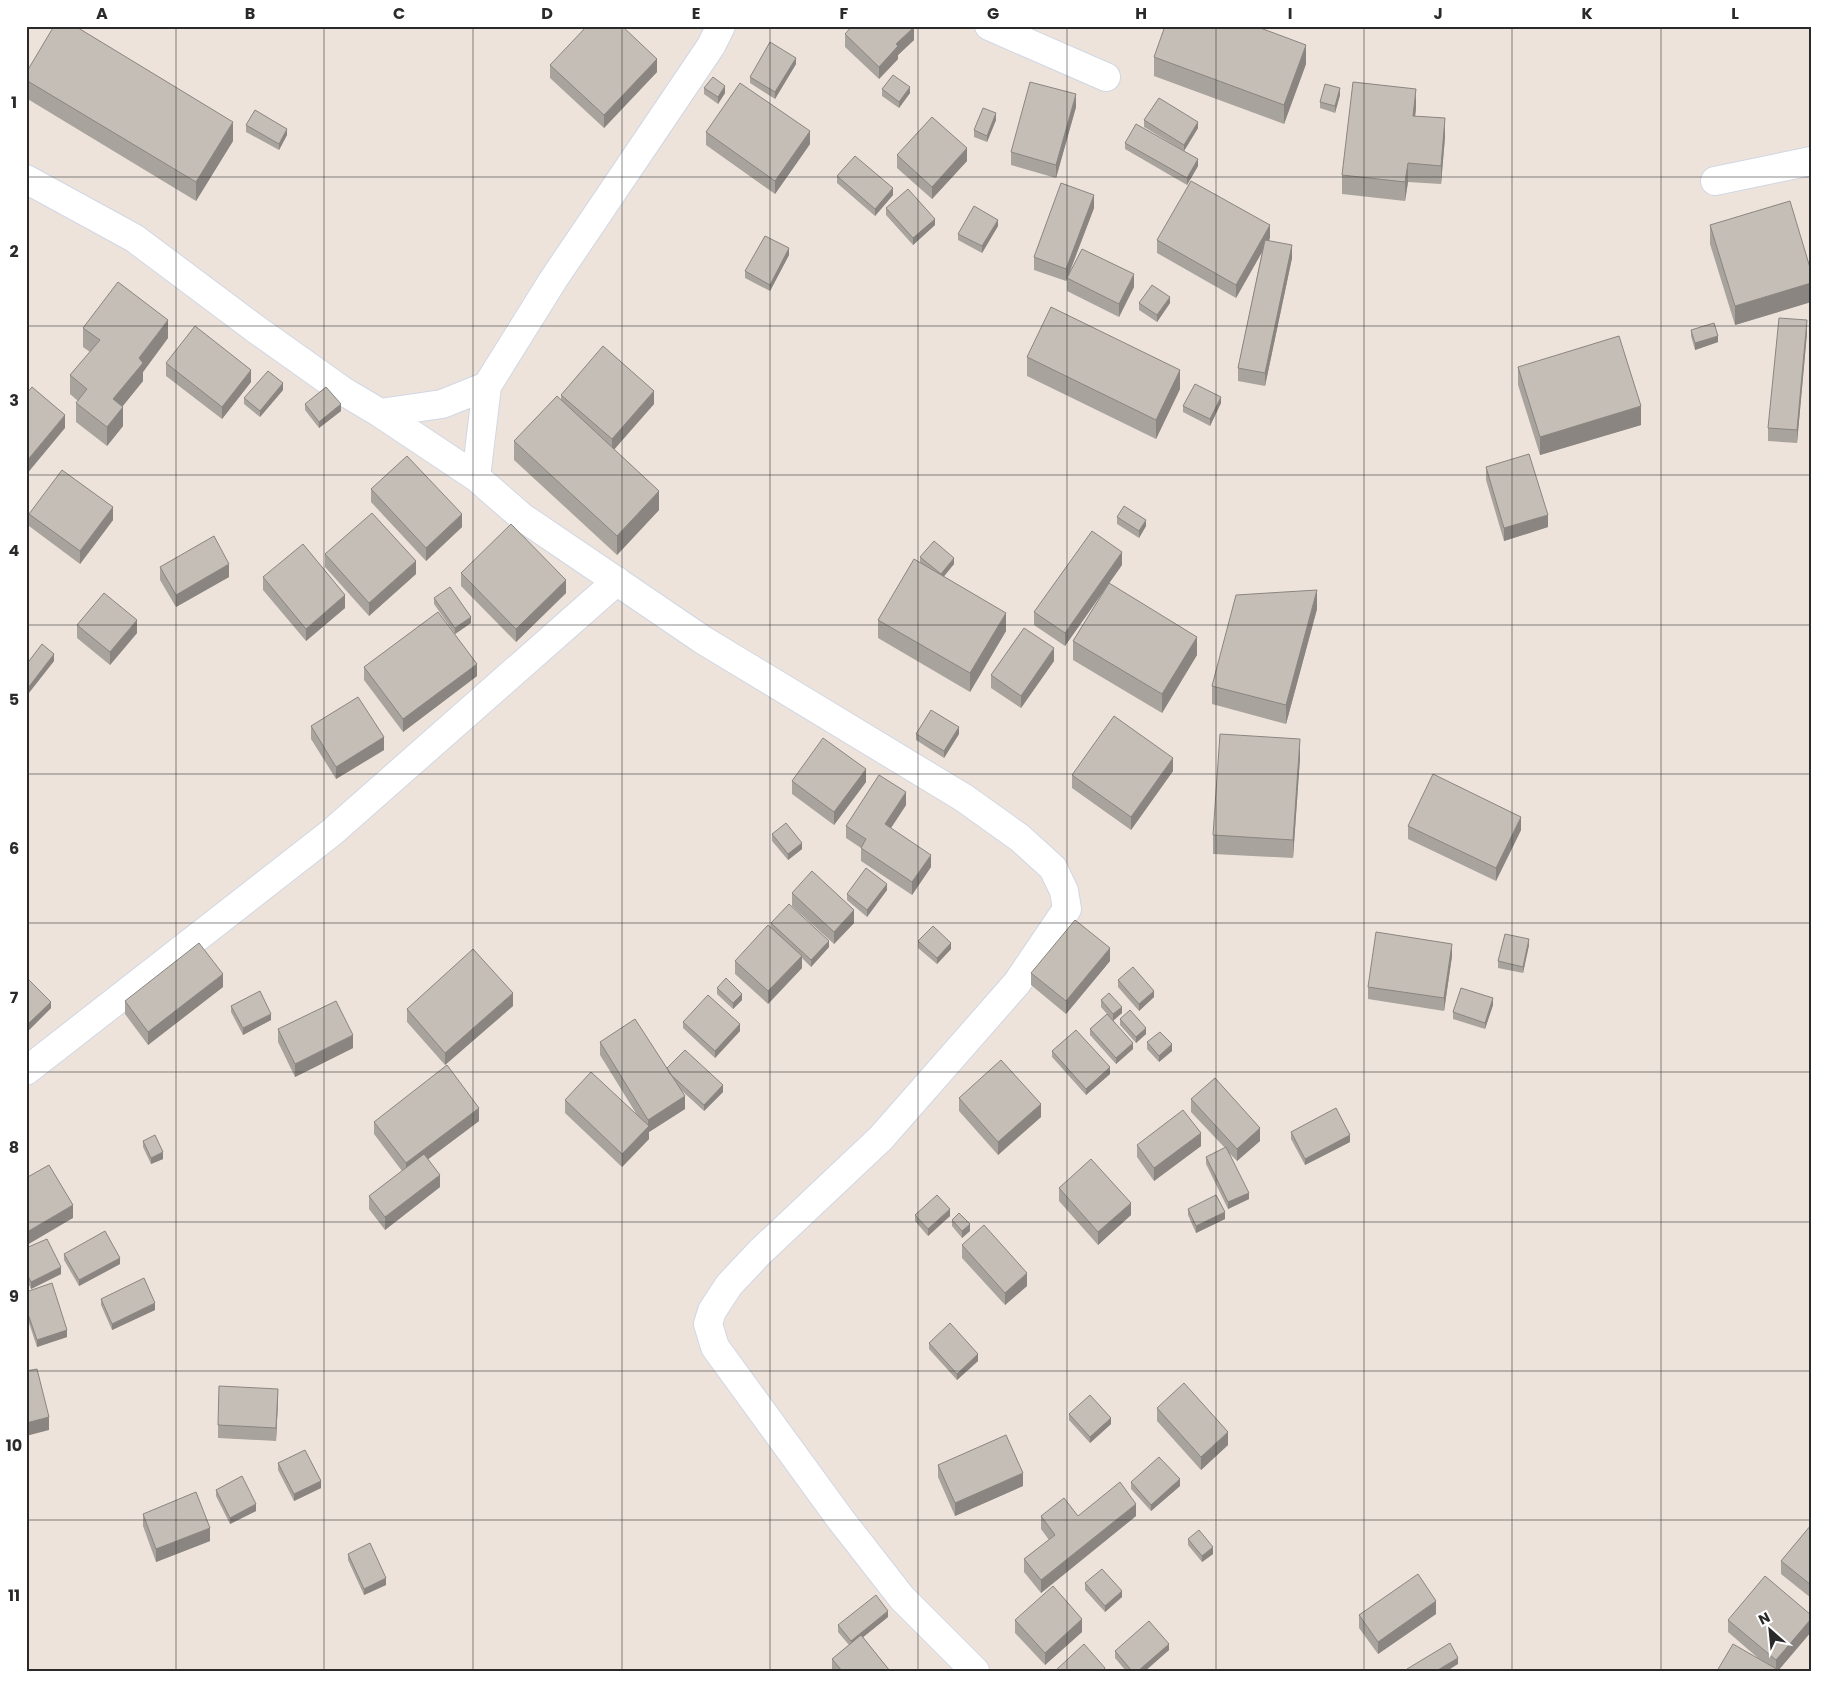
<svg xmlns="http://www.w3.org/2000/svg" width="1837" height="1697" font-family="Poppins,sans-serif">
<rect width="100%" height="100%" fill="#ede3db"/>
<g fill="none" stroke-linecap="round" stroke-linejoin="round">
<defs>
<path id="minor" d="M989,26L1106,77
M26,179L134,238L257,330L343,391L380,413L442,404L487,386
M1715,181L1811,161
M380,413L476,477L522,517L703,640L964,798L1020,838L1053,868L1064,891L1067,909L1017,983L881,1138L760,1252L729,1285L712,1311L708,1324L715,1347L841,1520L902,1598L975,1671
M476,477L487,386L553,280L711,46L721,26
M26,1071L331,833L617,581"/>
</defs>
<use href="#minor" stroke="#d0d7e4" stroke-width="30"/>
<use href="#minor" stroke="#fff" stroke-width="28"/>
</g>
<path fill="#a9a39d" d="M880,29L914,40L898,55V59L879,79L845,47V34Z
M1154,57L1306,64L1284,124L1154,76Z
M796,64L775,99L750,83V77Z
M550,65L657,72L604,128L550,78Z
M26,73L233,141L196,201L26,98Z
M704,88L725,93L718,104L704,94Z
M882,89L910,93L899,108L882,96Z
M1340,95L1335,113L1320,108V102Z
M1076,107L1056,178L1011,165V152Z
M1416,108L1415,116L1445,137L1441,184L1408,182L1405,201L1342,194V175Z
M996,120L987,142L974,137V130Z
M1144,120L1198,128L1184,151L1144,127Z
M246,125L287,135L279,150L246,132Z
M706,132L810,144L775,194L706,145Z
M1125,143L1198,166L1187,185L1125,149Z
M897,155L967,161L932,199L897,168Z
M837,176L893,195L875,216L837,183Z
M886,208L935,225L913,245L886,215Z
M1094,208L1069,274L1134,287L1119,317L1067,291V280L1066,281L1034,270V257Z
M1710,225L1811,271V302L1735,325L1710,244Z
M998,226L982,253L958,240V234Z
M1270,238L1269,241L1292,258L1265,386L1238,381V368L1262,252L1236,298L1157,253V240Z
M789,255L770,291L745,278V271Z
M1139,303H1170L1157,322L1139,310Z
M83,328L168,338L143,372V381L122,407L123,426L107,446L76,422V403L78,401L70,394V375L90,352L83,347Z
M1691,330L1718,342L1695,350L1691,336Z
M1807,333L1797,443L1768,441V428Z
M1027,357L1180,389L1156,439L1027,376Z
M166,363L251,382L222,419L166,376Z
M1518,367L1641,425L1540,455L1518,385Z
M283,390L260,417L244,404V398Z
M561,395L654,404L614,449L659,510L617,555L514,460V441L561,400Z
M1221,403L1210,426L1183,412V406Z
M305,404L341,411L319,428L305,410Z
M1486,467L1548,527L1504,541L1486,480Z
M371,489L462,527L426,561L371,502Z
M29,514L113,520L80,564L29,526Z
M1117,517L1146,526L1139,538L1117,524Z
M325,554L416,574L369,616L325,567Z
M920,557L954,564L944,576L1006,631L970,692L878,638V620L920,563Z
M1122,565L1109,583L1197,655L1162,713L1073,660V641L1107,586L1065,646L1034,625V612Z
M160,567L229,577L176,607L160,580Z
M461,573L566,593L516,642L461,586Z
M263,577L345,608L306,641L263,590Z
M434,598L471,623L455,634L434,604Z
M1317,609L1286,724L1212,704V686Z
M77,625L137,633L110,665L77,638Z
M54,661L28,694L26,693V665Z
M1054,661L1021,708L991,688V675Z
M364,667L477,676L403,732L364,680Z
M311,726L384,750L336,779L311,739Z
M916,734H959L944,758L916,740Z
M1300,758L1293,858L1213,854V835Z
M1173,771L1131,830L1072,788V775Z
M792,781L866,782L834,825L792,794Z
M906,805L891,828L931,867L912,895L861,861V848L846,838V826Z
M1408,826L1521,830L1496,881L1408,839Z
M772,834L802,849L788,860L772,841Z
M887,890L867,917L847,900V894Z
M792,893L854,923L834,944L792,906Z
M771,923L829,947L811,967L802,958V968L768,1004L735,974V961L771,928Z
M918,941L951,949L937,964L918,948Z
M1529,945L1523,973L1498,968V961Z
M1452,956L1444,1011L1368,999V987Z
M1110,961L1066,1014L1031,985V973Z
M26,977L51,1008L28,1031L26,1029Z
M1118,980L1154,997L1139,1011L1118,987Z
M223,987L148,1045L125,1014V1001Z
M717,988L742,1000L733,1009L717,994Z
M1101,1000L1122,1013L1113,1020L1133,1049L1116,1064L1090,1035V1029L1107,1014L1101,1007Z
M1493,1005L1485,1029L1453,1019V1012Z
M231,1006L271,1020L243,1035L231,1012Z
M513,1006L445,1065L407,1022V1009Z
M1120,1019L1146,1034L1136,1043L1120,1025Z
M683,1022L740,1031L715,1058L683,1028Z
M278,1029L353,1048L295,1077L278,1042Z
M600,1042L667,1068L723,1092L704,1111L680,1089L685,1109L649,1132V1139L622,1167L565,1113V1100L637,1115L600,1055Z
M1147,1042L1172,1051L1159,1062L1147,1049Z
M1052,1051L1110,1074L1086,1095L1052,1057Z
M959,1098L1041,1117L998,1155L959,1111Z
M1191,1099L1260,1141L1237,1161L1229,1153L1249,1199L1228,1209L1206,1164V1157L1225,1148L1191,1112Z
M479,1121L428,1159L440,1187L385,1230L369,1209V1196L402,1171L374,1134V1122Z
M1291,1132L1350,1142L1305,1165L1291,1139Z
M143,1141L163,1159L151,1164L143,1147Z
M1137,1145L1201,1146L1154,1181L1137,1157Z
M1059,1188L1131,1215L1098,1245L1059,1201Z
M1188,1209L1225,1219L1196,1233L1188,1215Z
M915,1215L950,1216L928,1236L915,1221Z
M952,1220L970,1231L962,1238L952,1226Z
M962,1245L1027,1286L1005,1305L962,1258Z
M26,1248L61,1274L31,1289L26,1279Z
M64,1254L120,1264L79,1286L64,1260Z
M26,1292L67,1337L37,1347L26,1314Z
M101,1299L155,1310L112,1330L101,1305Z
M929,1343L978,1361L957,1380L929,1349Z
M278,1401L276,1441L218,1438V1425Z
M1157,1408L1228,1445L1201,1470L1157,1421Z
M1069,1414L1111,1424L1090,1443L1069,1420Z
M278,1463L321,1488L294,1501L278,1470Z
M938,1465L1023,1486L955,1516L938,1477Z
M1131,1482L1180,1486L1151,1511L1131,1489Z
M216,1490L256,1511L230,1524L216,1496Z
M143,1514L210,1541L156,1562L143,1526Z
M1041,1516H1136L1041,1593L1024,1572V1559L1049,1540L1041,1529Z
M1811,1525V1598L1781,1574V1561Z
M1188,1539L1213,1554L1202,1562L1188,1545Z
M348,1554L386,1585L364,1595L348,1560Z
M1085,1583L1122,1597L1105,1612L1085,1590Z
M1436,1614L1378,1654L1359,1628V1615Z
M1811,1615V1632L1778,1670L1758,1658L1728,1632V1620Z
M888,1617L863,1637L890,1671H832V1659L849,1645L838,1632V1625Z
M1015,1620L1082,1632L1045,1665L1015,1633Z
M1169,1650L1145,1671H1126L1115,1658V1651Z"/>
<path fill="#8a8580" d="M914,27V40L898,55V59L879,79V67L896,44Z
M1306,45V64L1284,124V105Z
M796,58V64L775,99V92Z
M657,59V72L604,128V115Z
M725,86V93L718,104V97Z
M910,87V93L899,108V102Z
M1340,88V95L1335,113V106Z
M1416,89V108L1413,134V116Z
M1076,94V107L1056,178V165Z
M996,113V120L987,142V136Z
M1445,118V137L1441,184V166Z
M233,122V141L196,201V182Z
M1198,122V128L1184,151V145Z
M287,129V135L279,150V144Z
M810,131V144L775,194V181Z
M967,148V161L932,199V187Z
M1198,159V166L1187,185V178Z
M1408,163V182L1405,201V182Z
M893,188V195L875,216V209Z
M1094,195V208L1066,281V269Z
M935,219V225L913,245V238Z
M998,220V226L982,253V246Z
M1270,225V238L1236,298V285Z
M1292,245V258L1265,386V373Z
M789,248V255L770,291V285Z
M1134,274V287L1119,317V304Z
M1811,283V302L1735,325V306Z
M1170,297V303L1157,322V315Z
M168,320V338L143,372V381L113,418V399L139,358Z
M1807,320V333L1797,443V430Z
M1718,336V342L1695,350V343Z
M251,370V382L222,419V407Z
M1180,370V389L1156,439V420Z
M283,383V390L260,417V411Z
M654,391V404L612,452V439Z
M1221,397V403L1210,426V419Z
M341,404V411L319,428V422Z
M1641,406V425L1540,455V437Z
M123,407V426L107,446V427Z
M65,415V428L26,475V462Z
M659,491V510L617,555V536Z
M113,507V520L80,564V551Z
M462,514V527L426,561V548Z
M1548,515V527L1504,541V528Z
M1146,520V526L1139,538V531Z
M1122,552V565L1065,646V633Z
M954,558V564L941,580V574Z
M416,561V574L369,616V603Z
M229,564V577L176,607V595Z
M566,580V593L516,642V629Z
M1317,590V609L1286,724V705Z
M345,595V608L306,641V629Z
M1006,613V631L970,692V673Z
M471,617V623L455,634V628Z
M137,620V633L110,665V652Z
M1197,637V655L1162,713V694Z
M1054,648V661L1021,708V696Z
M54,654V661L28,694V688Z
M477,664V676L403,732V719Z
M959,727V734L944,758V751Z
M384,737V750L336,779V767Z
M1300,739V758L1293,858V840Z
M1173,758V771L1131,830V817Z
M866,769V782L834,825V812Z
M906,792V805L885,837V824Z
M1521,817V830L1496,881V868Z
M802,843V849L788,860V854Z
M931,855V867L912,895V882Z
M887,884V890L867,917V910Z
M854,910V923L834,944V932Z
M1529,939V945L1523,973V967Z
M829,941V947L811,967V960Z
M951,943V949L937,964V958Z
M1452,944V956L1444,1011V998Z
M1110,948V961L1066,1014V1001Z
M802,956V968L768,1004V991Z
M223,974V987L148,1045V1032Z
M1154,991V997L1139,1011V1004Z
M513,993V1006L445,1065V1053Z
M742,994V1000L733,1009V1003Z
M1493,998V1005L1485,1029V1023Z
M51,1002V1008L28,1031V1024Z
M1122,1007V1013L1113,1021V1014Z
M271,1014V1020L243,1035V1028Z
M740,1024V1031L715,1058V1051Z
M1146,1028V1034L1136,1043V1037Z
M353,1035V1048L295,1077V1064Z
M1133,1043V1049L1116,1064V1058Z
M1172,1044V1051L1159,1062V1056Z
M1110,1067V1074L1086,1095V1089Z
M723,1085V1092L704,1111V1105Z
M685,1096V1109L649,1132V1139L622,1167V1154L648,1127V1120Z
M1041,1104V1117L998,1155V1142Z
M479,1108V1121L406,1176V1163Z
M1260,1128V1141L1237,1161V1149Z
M1201,1133V1146L1154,1181V1168Z
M1350,1135V1142L1305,1165V1159Z
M163,1152V1159L151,1164V1158Z
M440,1175V1187L385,1230V1217Z
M1249,1193V1199L1228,1209V1202Z
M1131,1203V1215L1098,1245V1232Z
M73,1205V1218L27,1245V1232Z
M950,1209V1216L928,1236V1229Z
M1225,1212V1219L1196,1233V1226Z
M970,1224V1231L962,1238V1231Z
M120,1258V1264L79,1286V1280Z
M61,1267V1274L31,1289V1282Z
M1027,1273V1286L1005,1305V1293Z
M155,1303V1310L112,1330V1324Z
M67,1330V1337L37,1347V1340Z
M978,1354V1361L957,1380V1374Z
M278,1389V1401L276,1441V1428Z
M49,1417V1430L26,1436V1423Z
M1111,1418V1424L1090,1443V1437Z
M1228,1432V1445L1201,1470V1457Z
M1023,1473V1486L955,1516V1503Z
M1180,1479V1486L1151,1511V1505Z
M321,1481V1488L294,1501V1494Z
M256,1504V1511L230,1524V1518Z
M1136,1504V1516L1041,1593V1580Z
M210,1528V1541L156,1562V1549Z
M1213,1547V1554L1202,1562V1556Z
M386,1578V1585L364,1595V1589Z
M1122,1591V1597L1105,1612V1606Z
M1436,1601V1614L1378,1654V1642Z
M888,1611V1617L851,1647V1641Z
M1082,1619V1632L1045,1665V1653Z
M1811,1619V1632L1778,1671H1776V1660Z
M1169,1644V1650L1145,1671H1138Z
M1458,1658V1664L1447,1671H1436Z"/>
<path fill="#c5beb7" stroke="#8a8580" d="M54,26H75L233,122L196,182L26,80V73Z
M587,26H622L657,59L604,115L550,65Z
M852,26H878L880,29L883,26H913L914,27L896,44L898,46L879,67L845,34Z
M1165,26H1255L1306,45L1284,105L1154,57Z
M770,42L796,58L775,92L750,77Z
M893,75L910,87L899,102L882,89Z
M713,77L725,86L718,97L704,88Z
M1030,82L1076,94L1056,165L1011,152Z
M1353,82L1416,89L1413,116L1445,118L1441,166L1408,163L1405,182L1342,175Z
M740,83L810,131L775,181L706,132Z
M1325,84L1340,88L1335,106L1320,102Z
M1159,98L1198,122L1184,145L1144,120Z
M983,108L996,113L987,136L974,130Z
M255,110L287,129L279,144L246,125Z
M932,117L967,148L932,187L897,155Z
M1136,124L1198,159L1187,178L1125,143Z
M855,156L893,188L875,209L837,176Z
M1191,181L1270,225L1236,285L1157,240Z
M1061,183L1094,195L1066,269L1034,257Z
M908,189L935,219L913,238L886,208Z
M1790,201L1811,271V283L1735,306L1710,225Z
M974,206L998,220L982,246L958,234Z
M765,236L789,248L770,285L745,271Z
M1265,240L1292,245L1265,373L1238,368Z
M1082,249L1134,274L1119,304L1067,278Z
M118,282L168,320L139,358L143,363L113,399L123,407L107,427L76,403L87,389L70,375L100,340L83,328Z
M1152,285L1170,297L1157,315L1139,303Z
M1051,307L1180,370L1156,420L1027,357Z
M1779,318L1807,320L1797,430L1768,428Z
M1714,323L1718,336L1695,343L1691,330Z
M195,326L251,370L222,407L166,363Z
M1619,336L1641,406L1540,437L1518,367Z
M603,346L654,391L612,439L561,395Z
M268,371L283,383L260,411L244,398Z
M1195,384L1221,397L1210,419L1183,406Z
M32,387L65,415L26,462V394Z
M326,387L341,404L319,422L305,404Z
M557,396L659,491L617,536L514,441Z
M1529,454L1548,515L1504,528L1486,467Z
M407,456L462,514L426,548L371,489Z
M62,470L113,507L80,551L29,514Z
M1124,506L1146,520L1139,531L1117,517Z
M372,513L416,561L369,603L325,554Z
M511,524L566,580L516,629L461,573Z
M1092,531L1122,552L1065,633L1034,612Z
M214,536L229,564L176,595L160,567Z
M934,541L954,558L941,574L920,557Z
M303,544L345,595L306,629L263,577Z
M914,559L1006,613L970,673L878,620Z
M1109,583L1197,637L1162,694L1073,641Z
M450,587L471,617L455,628L434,598Z
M1317,590L1286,705L1212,686L1236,595Z
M104,593L137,620L110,652L77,625Z
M438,612L477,664L403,719L364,667Z
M1024,628L1054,648L1021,696L991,675Z
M42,644L54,654L28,688L26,686V665Z
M358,697L384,737L336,767L311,726Z
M931,710L959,727L944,751L916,734Z
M1114,716L1173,758L1131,817L1072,775Z
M1220,734L1300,739L1293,840L1213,835Z
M823,738L866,769L834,812L792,781Z
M1433,774L1521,817L1496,868L1408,826Z
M879,775L906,792L885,824L931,855L912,882L861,848L866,839L846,826Z
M786,823L802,843L788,854L772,834Z
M866,868L887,884L867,910L847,894Z
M812,871L854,910L834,932L792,893Z
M789,904L829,941L811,960L771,923Z
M1075,920L1110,948L1066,1001L1031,973Z
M768,925L802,956L768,991L735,961Z
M933,926L951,943L937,958L918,941Z
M1376,932L1452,944L1444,998L1368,987Z
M1505,934L1529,939L1523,967L1498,961Z
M199,943L223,974L148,1032L125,1001Z
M473,949L513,993L445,1053L407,1009Z
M1133,967L1154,991L1139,1004L1118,980Z
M26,977L51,1002L28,1024L26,1023Z
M726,978L742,994L733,1003L717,988Z
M1461,988L1493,998L1485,1023L1453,1012Z
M260,991L271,1014L243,1028L231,1006Z
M1109,993L1122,1007L1113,1014L1101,1000Z
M708,995L740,1024L715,1051L683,1022Z
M336,1001L353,1035L295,1064L278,1029Z
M1130,1010L1146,1028L1136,1037L1120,1019Z
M1107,1014L1133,1043L1116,1058L1090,1029Z
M635,1019L685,1096L648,1120L600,1042Z
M1076,1030L1110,1067L1086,1089L1052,1051Z
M1160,1032L1172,1044L1159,1056L1147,1042Z
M685,1050L723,1085L704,1105L670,1074L667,1068Z
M1001,1060L1041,1104L998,1142L959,1098Z
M447,1065L479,1108L406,1163L374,1122Z
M591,1072L649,1126L622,1154L565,1100Z
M1215,1078L1260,1128L1237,1149L1191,1099Z
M1336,1108L1350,1135L1305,1159L1291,1132Z
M1183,1110L1201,1133L1154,1168L1137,1145Z
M155,1135L163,1152L151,1158L143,1141Z
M1226,1147L1249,1193L1228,1202L1206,1157Z
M424,1154L440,1175L385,1217L369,1196Z
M1091,1159L1131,1203L1098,1232L1059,1188Z
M49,1165L73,1205L27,1232L26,1178Z
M937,1195L950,1209L928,1229L915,1215Z
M1216,1195L1225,1212L1196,1226L1188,1209Z
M959,1213L970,1224L962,1231L952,1220Z
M984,1225L1027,1273L1005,1293L962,1245Z
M105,1231L120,1258L79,1280L64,1254Z
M47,1239L61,1267L31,1282L26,1272V1248Z
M144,1278L155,1303L112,1324L101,1299Z
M52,1283L67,1330L37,1340L26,1308V1292Z
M950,1323L978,1354L957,1374L929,1343Z
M37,1369L49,1417L26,1423V1371Z
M1184,1383L1228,1432L1201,1457L1157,1408Z
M219,1386L278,1389L276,1428L218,1425Z
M1090,1395L1111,1418L1090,1437L1069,1414Z
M1006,1435L1023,1473L955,1503L938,1465Z
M305,1450L321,1481L294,1494L278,1463Z
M1159,1457L1180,1479L1151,1505L1131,1482Z
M242,1476L256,1504L230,1518L216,1490Z
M1120,1482L1136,1504L1041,1580L1024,1559L1055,1535L1041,1516L1064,1498L1078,1516Z
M196,1492L210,1528L156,1549L143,1514Z
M1811,1525V1585L1781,1561Z
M1199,1530L1213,1547L1202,1556L1188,1539Z
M370,1543L386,1578L364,1589L348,1554Z
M1102,1569L1122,1591L1105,1606L1085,1583Z
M1418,1574L1436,1601L1378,1642L1359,1615Z
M1765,1576L1811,1615V1619L1776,1660L1728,1620Z
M1053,1586L1082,1619L1045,1653L1015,1620Z
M876,1595L888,1611L851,1641L838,1625Z
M1149,1621L1169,1644L1138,1671H1132L1115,1651Z
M861,1635L890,1671H842L832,1659Z
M1450,1643L1458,1658L1436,1671H1409L1407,1669Z
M1084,1644L1105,1668L1103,1671H1055Z
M1733,1644L1780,1671H1717Z"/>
<path fill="none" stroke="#2a2a2a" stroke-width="1" stroke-opacity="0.55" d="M176,26V1671M324,26V1671M473,26V1671M622,26V1671M770,26V1671M918,26V1671M1067,26V1671M1216,26V1671M1364,26V1671M1512,26V1671M1661,26V1671M26,177H1811M26,326H1811M26,475H1811M26,625H1811M26,774H1811M26,923H1811M26,1072H1811M26,1222H1811M26,1371H1811M26,1520H1811"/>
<rect width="1837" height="1697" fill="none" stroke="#ffffff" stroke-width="55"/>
<g transform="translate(1770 1630) rotate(333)" stroke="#ffffff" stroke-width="4" paint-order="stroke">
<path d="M0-4L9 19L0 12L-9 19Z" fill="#2a2a2a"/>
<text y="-8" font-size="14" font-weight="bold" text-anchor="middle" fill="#2a2a2a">N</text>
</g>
<rect x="28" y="28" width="1782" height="1642" fill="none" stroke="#2a2a2a" stroke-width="2"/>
<g font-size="16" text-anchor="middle" font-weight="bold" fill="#2a2a2a">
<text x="102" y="19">A</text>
<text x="250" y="19">B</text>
<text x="399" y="19">C</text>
<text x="547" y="19">D</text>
<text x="696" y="19">E</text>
<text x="844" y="19">F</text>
<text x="993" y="19">G</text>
<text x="1141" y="19">H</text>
<text x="1290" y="19">I</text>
<text x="1438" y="19">J</text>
<text x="1587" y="19">K</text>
<text x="1735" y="19">L</text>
<text x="14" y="108">1</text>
<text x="14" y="257">2</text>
<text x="14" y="406">3</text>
<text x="14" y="556">4</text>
<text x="14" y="705">5</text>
<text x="14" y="854">6</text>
<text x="14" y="1003">7</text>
<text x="14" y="1153">8</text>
<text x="14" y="1302">9</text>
<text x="14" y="1451">10</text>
<text x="14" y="1601">11</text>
</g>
</svg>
